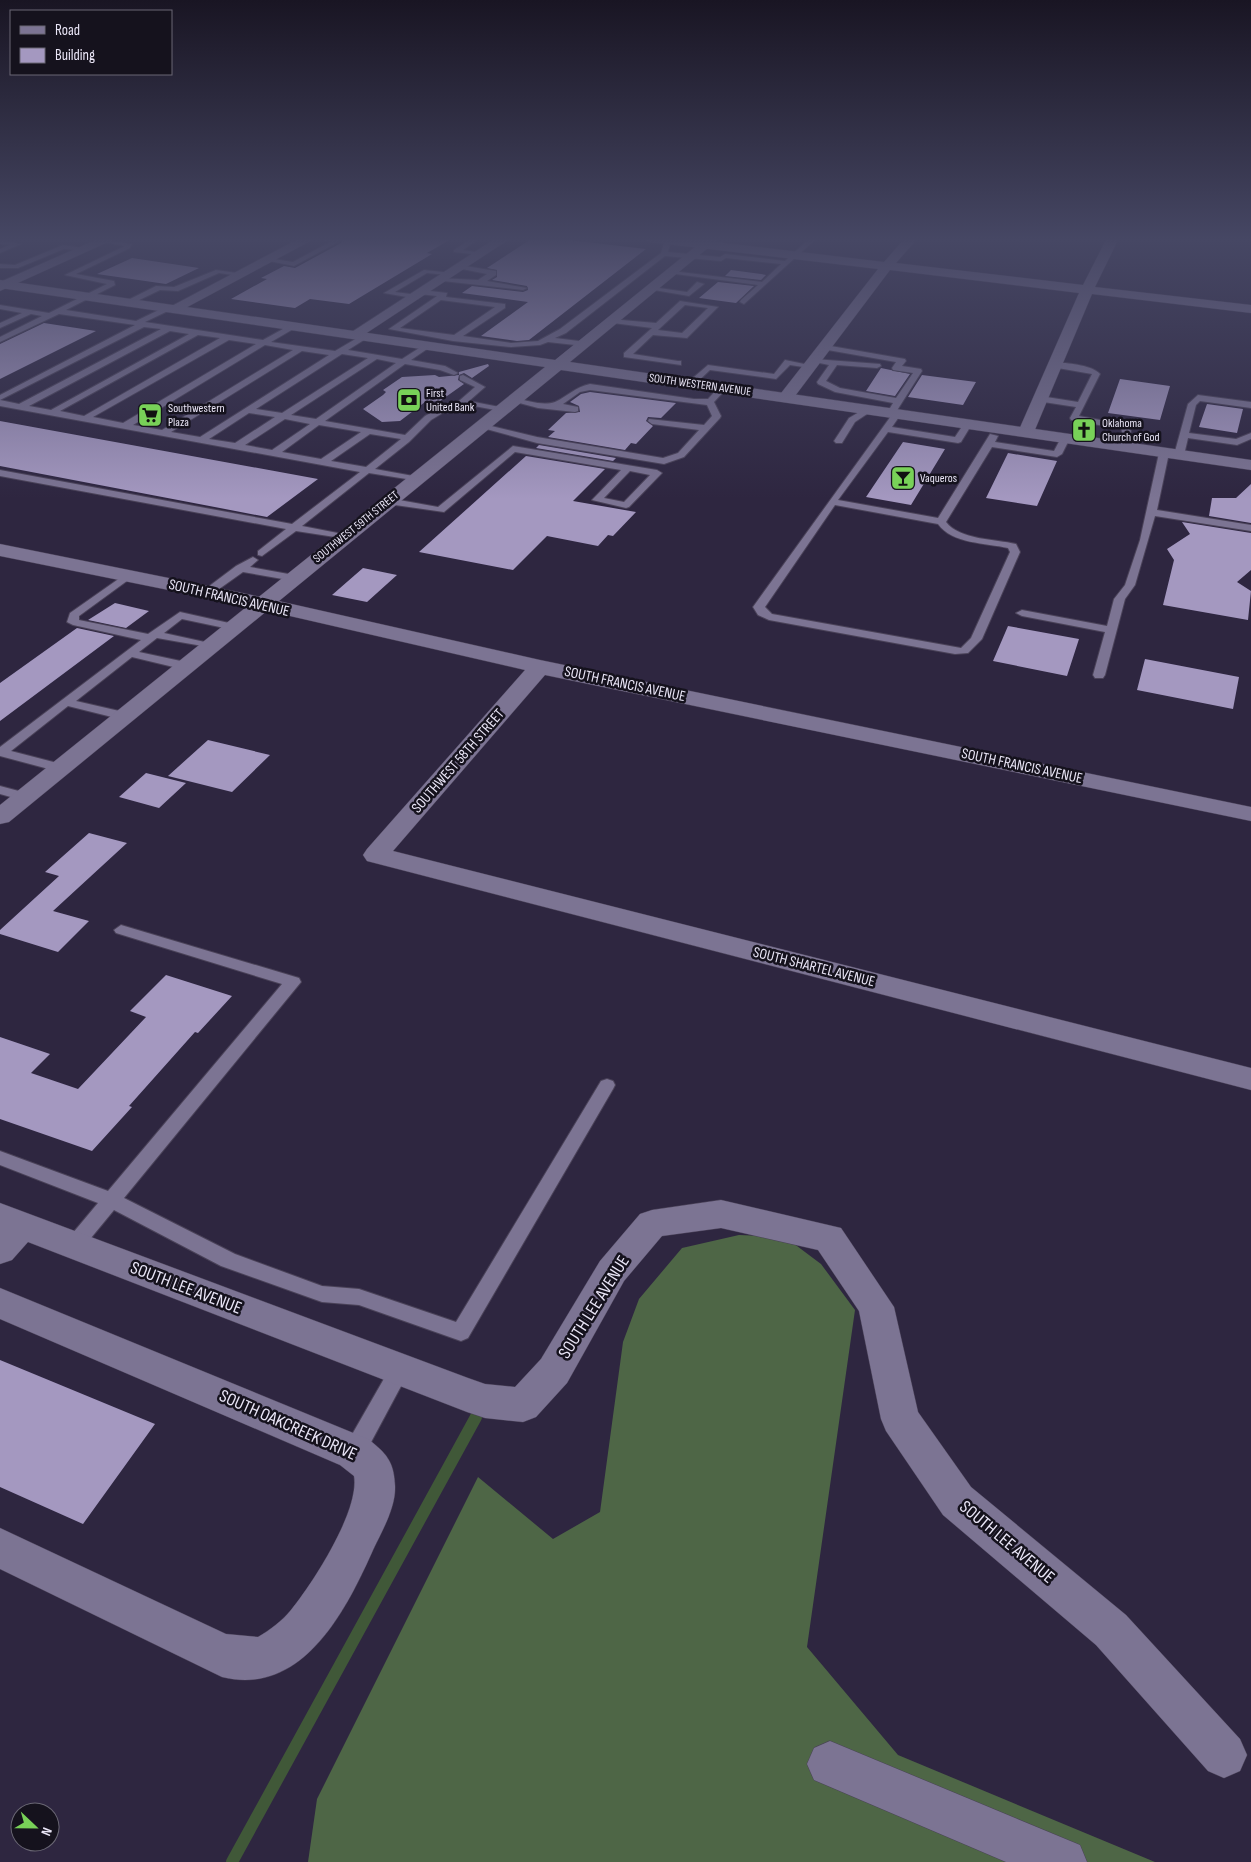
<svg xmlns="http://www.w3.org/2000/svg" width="1251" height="1862" font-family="'Sofia Sans Condensed',sans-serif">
<rect width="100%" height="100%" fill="#2e2640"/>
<path fill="#4e6646" d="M739,1235L785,1237L821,1264L855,1310L807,1647L898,1755L1155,1862H308L317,1799L478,1477L553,1539L600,1512L623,1342L639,1299L682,1248Z"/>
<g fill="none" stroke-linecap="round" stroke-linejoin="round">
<path stroke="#405838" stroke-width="9" d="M475,1418L481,1407"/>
<path stroke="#405838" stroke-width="12" d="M232,1862L476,1417"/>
</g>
<path fill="#a498c0" d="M339,238H453L427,253L432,254L349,304L310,299L295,308L231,299L267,279L261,278L284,266L295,268L341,243L342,240Z
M552,238L646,249L529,340L517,341L481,336L528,302L462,293L472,286L523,292L528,290L527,286L492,280L497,277V270L487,268L531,239Z
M132,258L199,268L166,284L97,274Z
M731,270L761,274L766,275L761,280L725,276Z
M718,282L754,286L736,303L699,298Z
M44,323L96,331L0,379V344Z
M488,364L489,366L472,378L464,373L459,375V372Z
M881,368L910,374L895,396L866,391Z
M435,375L439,377L459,375L458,380L464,384L440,401L425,402L400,421L382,422L363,409L383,395L386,392L383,390L402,377Z
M922,375L976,382L963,405L908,397Z
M1120,379L1170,386L1160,420L1108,413Z
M590,392L676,403L661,418L648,417L646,421L653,426L636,444L631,443L625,450L548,437L555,431L548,430L566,413L580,412L579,406L570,402L581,394Z
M1207,404L1243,409L1237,433L1199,427Z
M0,421L126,444L318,479L267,517L0,466Z
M903,442L945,449L911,505L866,497Z
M539,445L616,458L613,461L536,448Z
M1008,453L1057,461L1037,506L986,498Z
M526,456L605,469L573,501L636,512L613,536L608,535L598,546L547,536L513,570L419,552Z
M1251,484V523L1209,516L1212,498H1236Z
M1182,522L1251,533V570L1237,582L1251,591L1248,620L1163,605L1174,560L1167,549L1190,534Z
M363,568L397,575L367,602L332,595Z
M115,603L149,611L126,628L88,620Z
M1008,626L1079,639L1067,676L993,661Z
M77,628L114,636L0,721V683Z
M1145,659L1239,677L1233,709L1137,690Z
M208,740L270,755L232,792L168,776Z
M146,773L186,783L159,808L119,797Z
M89,833L127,843L53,911L89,921L58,952L0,934V930L59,876L45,872Z
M166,975L232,996L198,1033L195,1032L129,1106L132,1107L92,1151L0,1119V1037L50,1054L31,1073L78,1089L146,1017L130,1011Z
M0,1360L155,1424L83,1524L0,1487Z"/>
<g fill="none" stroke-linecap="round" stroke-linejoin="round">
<defs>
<path id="lane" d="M318,238H333L340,241L294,266L264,260L267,258L293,262L330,242Z
M472,238H480L463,250L481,253V255L454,252V250Z
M669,238L671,240L668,252L720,257L725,254L785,261L810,238H817L744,304L740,302L741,300L758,285L668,273L672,271L762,282L781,264L726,258L721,261L665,256L566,333L555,338L587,342V346H584L548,342L540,345L511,347L453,341L389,329L437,296L419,294V290H422L447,293L446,297L505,304V308L463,336L511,343L538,341L560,329L661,253L665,240ZM441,300L495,307L454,335L400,328Z
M0,240L21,244L0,253V249L9,245L0,244Z
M103,240L132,244L130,248L76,274L114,281L115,285L66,310L136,321L167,306L171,308L170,310L145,322L263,340L292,324L296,326L295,328L271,342L335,351L364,334L368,336L367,338L348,350L402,359L427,343L431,345L430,347L411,360L445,366L458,373L454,375L440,370L405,364L325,421L405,435L425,416L445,405L459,401L475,387L460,380V376L463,375L485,387L469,401L510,409L506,412L474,406L451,408L431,420L409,442L375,469L419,477V481L369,473L302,526L348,535V539L296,531L262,556L258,555V551L286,529L0,476V470L292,524L360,472L0,406V395L135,325L59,314L0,342V337L42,316L31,314L0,328V323L22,313L0,309V305L49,313L107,284L65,275L125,246L103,242ZM144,327L161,329L19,404L0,400ZM170,331L189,334L51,410L29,406ZM198,335L220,338L84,416L60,411ZM229,340L256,344L123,423L93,417ZM265,345L293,350L162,430L133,425ZM302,351L329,355L200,437L171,432ZM342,354L368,358L282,413L256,409ZM377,359L396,363L316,419L291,415ZM249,413L275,417L235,443L209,439ZM285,419L310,424L272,450L245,445ZM319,425L361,432L321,459L282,452ZM370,434L401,439L366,467L331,461Z
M63,245L90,249L87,251L64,249L18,268H0V264L15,265Z
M459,265L496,271V275L487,281L527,288L523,290L434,280L438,278L478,280L487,274L457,268Z
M216,270L244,274L240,276L219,273L178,291L160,290L131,304L124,302L156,286L174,287Z
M424,270L452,273L448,275L427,273L395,292L418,295V299L384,293Z
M697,282L704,284L689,296L648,289L652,287L687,292Z
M680,301L718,307L687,338L653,335L633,354L678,361H681V365L624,357V353L652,328L613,323L609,321L610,319L656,323ZM685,305L708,308L682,333L658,330Z
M825,345L905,359L906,361L902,366L921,369L922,371L896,412L901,414L892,427L955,437L965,422L972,424L961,442L958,443L888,432L838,500L938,518L990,434L998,436L995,442L1054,451L1062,436L1070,438L1062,454L1057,457L992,447L946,522C960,540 995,539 1016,544L1020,552L982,639L968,653L955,654L769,620L758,615L753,607L891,416L887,413L893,403L835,392L818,384L817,382L829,365L810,361L814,359L880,364L881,366L877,368L837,365L826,381L840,388L896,398L913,373L893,370L892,368L896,362L822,349V345ZM835,505L938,524C952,544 986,543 1008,548L1010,552L971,638L961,648L772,614L765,607Z
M785,360L814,366L810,368L790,365L776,379L710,370L694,385L687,383L708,365L774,374Z
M1052,363C1064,362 1092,365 1100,374L1079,416L1127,425L1131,431L1125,449L1117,447L1122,431L1121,429L1071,420L1070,418L1076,407L1037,401V397L1040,396L1078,402L1092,374L1052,367Z
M590,384L694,399H708L720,386L727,388L714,402L721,416L720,418L684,457L664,464L537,443L479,427L483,424L537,437L663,458L678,453L699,430L652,424L648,421L649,419L704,425L712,416L707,405L590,390L580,392L563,404L578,407V411L575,412L538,408L512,401L516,398C528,401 543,406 555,402C568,396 575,387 590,384Z
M1198,395L1251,402V408L1200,401L1196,405L1189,433L1236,439L1251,433V439L1237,445L1188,438L1184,455L1176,457L1174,455L1188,404Z
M866,408L873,410L855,422L842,443H836L834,441L849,418Z
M513,446L657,470L662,473L629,507L626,508L592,500L621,470L515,452L444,512L388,504L383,501L388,498L438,507ZM630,471L650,475L624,502L604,498Z
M1164,450L1169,453L1157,510L1251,525V531L1155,516L1135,585L1125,599L1105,675L1103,678H1095L1093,675L1105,632L1022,616L1016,613L1022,610L1107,626L1114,599L1125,585L1140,540L1159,453Z
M253,557L258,560L250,567L294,575L299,578L294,581L243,572L212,594H204V590L236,566Z
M127,573L132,576L131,578L79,616V620L148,634L180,612L238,625L240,627L234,630L182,619L164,633L214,644V648L157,638L139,652L190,663V669L186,670L132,657L76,701L128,713L130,716L128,719L124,720L68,706L11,751L65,765L67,768L65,771L60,772L0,756V747L141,640L73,625L67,622L70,613Z
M0,786L30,794L32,797L25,801L0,794Z
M121,925L299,978L301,982L124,1198L235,1254L322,1286L359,1289L456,1322L601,1081L607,1079L613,1081L615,1085L613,1089L468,1338L461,1341L359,1305L322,1302L221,1266L114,1210L81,1250L74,1253L67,1250L65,1245L67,1240L98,1203L0,1165V1151L108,1191L282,984L116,933L114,930Z
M400,1360L407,1363L410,1369L407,1375L362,1459L354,1462L346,1459L343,1452L346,1445L393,1363Z"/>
<path id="street" d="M100,238H117L0,291V282Z
M300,238H316L178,312L173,313L166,309Z
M496,238H511L359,338L354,339L347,335Z
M643,238H683L884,262L905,238H918L896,263L1083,285L1107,238H1119L1095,287L1251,305V313L1092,294L1034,432L1032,435H1020L1018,432L1079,293L890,270L792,400L786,402L778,397L878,269L649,242Z
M0,544L238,592L540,660L1251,807V821L545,675L393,851L1251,1068V1090L367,861L363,855L367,849L525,670L238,604L0,556Z
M721,1200L841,1228L894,1307L918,1412L971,1487L1126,1615L1240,1739L1247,1755L1240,1771L1224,1778L1208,1771L1096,1645L943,1515L886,1431L881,1419L859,1311L818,1250L721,1228L662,1236L624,1281L567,1383L536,1417L523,1422L485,1418L467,1412L28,1242L12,1260L0,1264V1203L468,1378L485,1384L515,1387L541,1359L600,1261L640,1214L652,1210Z
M0,1288L368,1439C386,1453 394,1461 395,1486C396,1507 382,1531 373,1550C346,1611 302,1697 222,1677L0,1569V1528L226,1634L258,1637C270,1630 282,1621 291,1610C313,1583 360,1510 354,1476L340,1465L0,1319Z
M830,1741L1080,1845L1087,1862H1006L814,1780L807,1764L814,1748Z"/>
<path id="secondary" d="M706,238H720L570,362L1251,460V470L561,370L9,822L0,824V805L545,367L0,288V280L555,360Z"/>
</defs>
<use href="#lane" stroke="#4a4258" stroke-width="2"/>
<use href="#street" stroke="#4a4258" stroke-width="1"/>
<use href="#secondary" stroke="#4a4258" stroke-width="1"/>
<use href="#lane" fill="#7c7493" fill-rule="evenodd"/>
<use href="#street" fill="#7c7493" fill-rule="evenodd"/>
<use href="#secondary" fill="#7c7493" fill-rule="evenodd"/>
</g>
<linearGradient id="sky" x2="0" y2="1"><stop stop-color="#191523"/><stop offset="0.48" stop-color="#464764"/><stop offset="1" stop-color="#464764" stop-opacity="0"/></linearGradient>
<rect width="1251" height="499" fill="url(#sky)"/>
<defs>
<symbol id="bank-square" viewBox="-11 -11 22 22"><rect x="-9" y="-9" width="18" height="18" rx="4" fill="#78d158" stroke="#15121d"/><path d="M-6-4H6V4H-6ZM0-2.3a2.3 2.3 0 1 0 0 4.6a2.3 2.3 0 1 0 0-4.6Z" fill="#111"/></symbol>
<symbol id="supermarket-square" viewBox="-11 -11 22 22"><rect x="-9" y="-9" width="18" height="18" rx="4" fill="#78d158" stroke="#15121d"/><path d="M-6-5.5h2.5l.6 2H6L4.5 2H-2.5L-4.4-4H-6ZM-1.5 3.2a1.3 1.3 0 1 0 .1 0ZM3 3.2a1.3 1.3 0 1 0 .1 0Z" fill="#111"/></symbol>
<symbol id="church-square" viewBox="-11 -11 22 22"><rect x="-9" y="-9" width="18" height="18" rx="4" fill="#78d158" stroke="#15121d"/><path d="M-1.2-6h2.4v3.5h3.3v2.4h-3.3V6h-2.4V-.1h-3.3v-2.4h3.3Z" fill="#111"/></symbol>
<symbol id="bar-square" viewBox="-11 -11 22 22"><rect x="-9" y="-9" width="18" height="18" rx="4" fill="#78d158" stroke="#15121d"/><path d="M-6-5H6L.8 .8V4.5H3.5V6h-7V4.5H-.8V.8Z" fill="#111"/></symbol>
</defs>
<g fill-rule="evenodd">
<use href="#bank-square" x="395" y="386" width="28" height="28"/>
<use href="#supermarket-square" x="136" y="401" width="28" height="28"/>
<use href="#church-square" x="1070" y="416" width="28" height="28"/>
<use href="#bar-square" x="889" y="464" width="28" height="28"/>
</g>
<g text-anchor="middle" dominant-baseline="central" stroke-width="5" stroke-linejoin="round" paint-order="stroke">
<g font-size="12" fill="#eae6f7" stroke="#15121d">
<text transform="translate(700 385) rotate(8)">SOUTH WESTERN AVENUE</text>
<text transform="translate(356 527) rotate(-39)">SOUTHWEST 59TH STREET</text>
</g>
<g font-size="12" fill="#eae6f7" stroke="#15121d" text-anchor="start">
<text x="426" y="393">First<tspan x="426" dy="14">United Bank</tspan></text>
<text x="168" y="408">Southwestern<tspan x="168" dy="14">Plaza</tspan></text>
<text x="1102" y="423">Oklahoma<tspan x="1102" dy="14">Church of God</tspan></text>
<text x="920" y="478">Vaqueros</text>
</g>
<g font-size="15" fill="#eae6f7" stroke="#15121d">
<text transform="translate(229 598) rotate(13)">SOUTH FRANCIS AVENUE</text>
<text transform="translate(625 684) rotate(12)">SOUTH FRANCIS AVENUE</text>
<text transform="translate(458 761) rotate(-49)">SOUTHWEST 58TH STREET</text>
<text transform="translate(1022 766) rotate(12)">SOUTH FRANCIS AVENUE</text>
<text transform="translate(814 967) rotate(14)">SOUTH SHARTEL AVENUE</text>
</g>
<g font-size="18" fill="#eae6f7" stroke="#15121d">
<text transform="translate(186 1288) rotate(21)">SOUTH LEE AVENUE</text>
<text transform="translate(594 1307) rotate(-58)">SOUTH LEE AVENUE</text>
<text transform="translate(288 1425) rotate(24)">SOUTH OAKCREEK DRIVE</text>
<text transform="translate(1007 1542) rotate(40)">SOUTH LEE AVENUE</text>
</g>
</g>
<rect x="10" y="10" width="162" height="65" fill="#15121d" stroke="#6a6774"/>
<rect x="20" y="26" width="25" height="8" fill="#7c7493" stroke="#6a6774"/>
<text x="55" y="35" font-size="15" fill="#eae6f7">Road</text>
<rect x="20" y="48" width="25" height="15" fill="#a498c0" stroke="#6a6774"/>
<text x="55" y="60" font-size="15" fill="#eae6f7">Building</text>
<g transform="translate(35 1827) rotate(112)"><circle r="24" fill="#15121d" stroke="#6a6774"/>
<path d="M0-4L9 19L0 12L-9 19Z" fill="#78d158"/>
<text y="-8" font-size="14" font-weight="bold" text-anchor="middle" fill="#eae6f7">N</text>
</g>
</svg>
